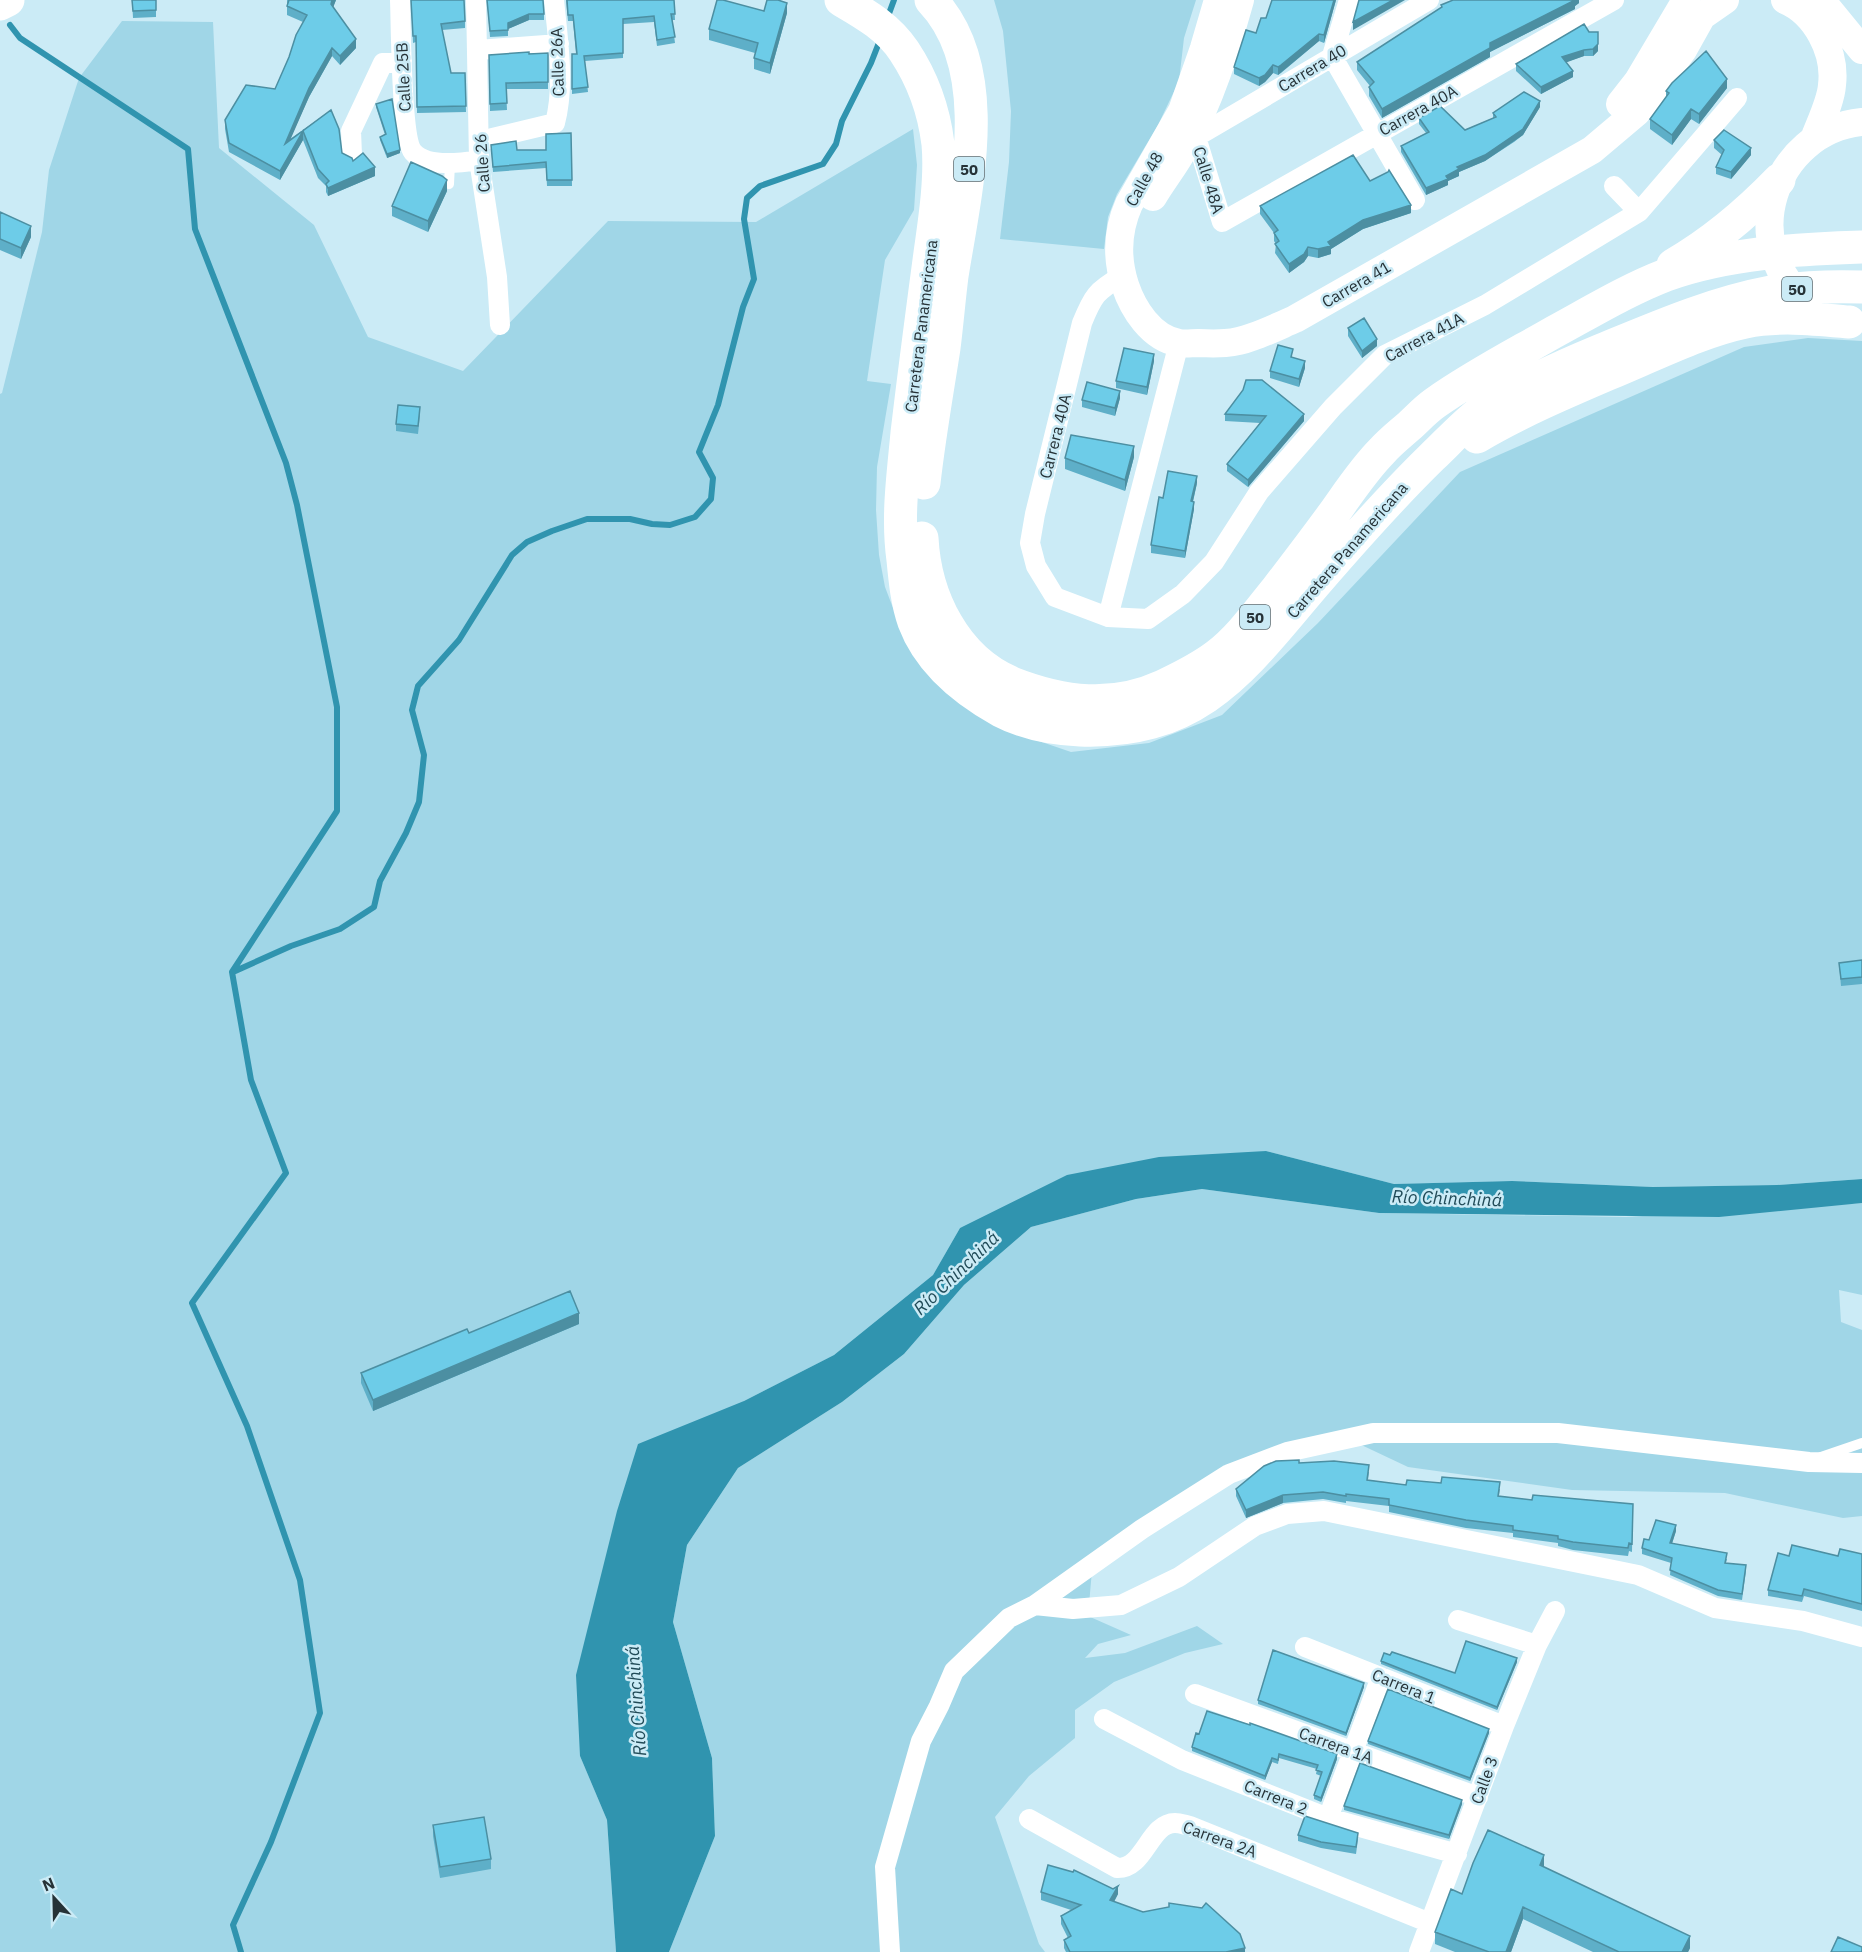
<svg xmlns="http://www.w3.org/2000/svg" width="1862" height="1952" font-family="'IBM Plex Sans',sans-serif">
<rect width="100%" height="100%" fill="#cbebf6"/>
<path fill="#a0d6e7" d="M994,0H1196L1184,38L1179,81L1158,125L1117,194L1108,217L1104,249L1000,239L1009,162L1011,111L1003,31Z
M122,21L213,22L219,148L314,225L368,337L463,371L608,221L756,222L913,129L917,165L914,210L885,260L867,381L891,384L877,467L876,510L879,555L885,587L901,629L998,727L1071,752L1149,743L1222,715L1318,623L1460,472L1744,347L1808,338L1862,341V1179L1777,1185L1653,1187L1512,1181L1394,1184L1266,1151L960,1228L933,1275L834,1355L744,1401L580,1756L607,1820L616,1952H0V394L2,393L42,232L49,170L79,78Z
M1202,1189L1379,1213L1626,1217L1862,1203V1295L1839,1290L1841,1322L1862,1330V1516L1843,1518L1725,1493L1572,1490L1408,1467L1336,1433L1252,1455L1093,1559L1088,1616L1131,1635L1098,1644L1085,1658L1125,1653L1197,1626L1223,1644L1185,1653L1114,1682L1075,1710V1738L1029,1776L995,1817L1039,1944L1045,1952H669L715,1836L712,1758L673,1622L687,1545L738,1468L842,1402L904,1354L964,1285L1031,1227L1136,1199Z"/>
<path fill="#3094af" d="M1266,1151L1394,1184L1512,1181L1653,1187L1777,1185L1862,1179V1203L1719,1217L1379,1213L1202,1189L1136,1199L1031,1227L964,1285L904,1354L842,1402L738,1468L687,1545L673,1622L712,1758L715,1836L669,1952H616L607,1820L580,1756L576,1675L617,1511L638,1444L744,1401L834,1355L933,1275L960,1228L1067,1175L1159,1157Z"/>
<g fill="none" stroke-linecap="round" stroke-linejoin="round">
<path stroke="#3094af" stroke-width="6" d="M887,19L894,0
M10,25L20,38L188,149L195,229L286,463L297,505L337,707V811L232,972L251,1080L286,1173L192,1303L247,1426L300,1580L320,1713L271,1842L233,1925L241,1952
M233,972L291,946L340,929L374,907L380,881L406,833L419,802L424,755L412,710L418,686L459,640L512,555L527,542L552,531L587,519H630L652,524L670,525L695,517L711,499L713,478L699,452L718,405L743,307L754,279L744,219L747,198L760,186L823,164L836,144L842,121L871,63L880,40"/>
<path stroke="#fff" stroke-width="10" d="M449,184L450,164
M1821,1457L1862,1443"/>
<path stroke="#fff" stroke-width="20" d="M400,0C401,24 401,138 413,152C427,168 461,163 479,160
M476,0L479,160L497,277L500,325
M1349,0L1332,56L1415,200
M478,50L559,44
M1196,137L1222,222L1614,0
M1196,137L1429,0
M480,141L555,123C565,85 558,40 554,0
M352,155L351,131L383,63L402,61
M1614,186L1639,212
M1122,276C1096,291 1093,296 1082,323L1035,514L1030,543L1036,566L1055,597L1108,617L1148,619L1183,594L1214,562L1259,492L1333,407L1385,355L1485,305L1639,212L1737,98
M1108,617L1179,343
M1035,1605L1073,1609L1121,1605L1179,1577L1255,1526L1287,1514L1324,1511L1638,1575L1715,1608L1803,1621L1862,1637
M1458,1620L1537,1645
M1305,1647L1504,1726
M1195,1694L1478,1797
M1104,1719L1182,1760L1328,1818L1457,1854
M1328,1818L1381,1677
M1029,1819L1117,1868C1145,1869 1149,1823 1175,1823C1180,1823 1185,1825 1190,1826L1430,1923
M890,1952L885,1867L921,1741L939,1706L954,1671L1009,1618L1035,1605L1142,1529L1229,1474L1287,1452L1373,1433H1558L1809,1462L1862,1463
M1419,1952L1504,1726L1537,1645L1555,1611"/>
<path stroke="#fff" stroke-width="28" d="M1218,0L1204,48L1182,111L1129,204C1117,231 1116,257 1125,285C1133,309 1151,338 1179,343C1185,344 1192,343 1198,343C1217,344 1234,344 1252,337C1267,332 1281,325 1295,319L1592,150L1637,112L1683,50L1702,16L1725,0
M1785,0C1816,13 1836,52 1832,85C1831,101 1820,123 1814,139
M1821,0L1862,50
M1620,104L1638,81L1686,0
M1153,197C1163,180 1176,164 1185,147C1210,100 1226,50 1240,0
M1808,302C1735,246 1773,131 1862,122"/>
<path stroke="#fff" stroke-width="33" d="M841,0C865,14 888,27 904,51C922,78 934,111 938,144C941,178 935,218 930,253C922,313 914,373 907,433C903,476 897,517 903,560C905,581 907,602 914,622C929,662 965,691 1001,711C1026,724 1052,729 1080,730C1201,734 1244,667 1315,584C1353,540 1391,497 1432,457C1447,443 1462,426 1479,413C1516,387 1558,368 1599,351C1655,328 1712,303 1771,292C1801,287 1832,286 1862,287
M0,4L8,0
M1673,265C1713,242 1747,213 1779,180
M1477,437C1526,408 1581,386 1634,363C1669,348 1707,330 1745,322C1779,315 1815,319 1849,322
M924,483C929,438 937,393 944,348C947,324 949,300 952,276C965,193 997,69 931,0
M922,538C925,597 955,659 1012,683C1063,703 1113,709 1163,686C1182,677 1200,668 1216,656C1239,639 1258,612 1276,590C1296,564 1315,539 1334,513C1349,492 1364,469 1382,451C1390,442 1399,435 1408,427C1417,419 1425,410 1435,403C1473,376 1514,355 1554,332C1591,312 1627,290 1666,275C1727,253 1798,249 1862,247"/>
</g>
<path fill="#5eafc8" d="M132,0H156V17L133,18Z
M287,0H336L333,7L356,48L340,65L332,56L309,97L290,139L331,110L342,153L375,176L328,196L326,192V186L318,178L303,140L280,180L229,152L225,129V120L275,89L289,57L303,22L287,15Z
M411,0L465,21V28L442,30L451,73H465L466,112L417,113L416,42L413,43Z
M487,0L544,14V20H529L508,29V36L490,37Z
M566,0H674L675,20H672L675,43L657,46L654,22L623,24V58L585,61L588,92L572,94V54H576L573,21H568Z
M1272,0H1336L1324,43L1319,41L1281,73L1278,75L1273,73L1265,82L1259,86L1234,74V67L1266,18Z
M1579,0V3L1575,6V9L1490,52V57L1382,118L1369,96V87L1370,86L1357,70V62L1441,8V5Z
M764,11L787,13L770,74L754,69V58L755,53L709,40V29Z
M1584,24L1598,51L1593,56H1584L1566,62L1573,77L1541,94L1516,71V64Z
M548,53V89H506L507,110L490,111L489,55Z
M1727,88L1699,124L1691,119L1672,145L1650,129V119L1666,98V91Z
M376,104L400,153L387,158L380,140V137L385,135L376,107Z
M1540,107L1523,135L1514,142L1485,161L1459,172V176L1448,181V185L1426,195L1401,152V146L1426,133L1419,124V118L1465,130L1493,118V113Z
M571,133L572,186H547L546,168L493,172L491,145L517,150H546Z
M1714,140L1751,155L1731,179L1716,174V167L1722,155L1714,148Z
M1370,181L1411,213L1363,229L1331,249V254L1318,258L1308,256L1304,262L1289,273L1275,253L1276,244L1274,241V233L1260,214V206Z
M447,191L428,232L392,216V206Z
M0,212L31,237L21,259L0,250Z
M1348,328L1377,346L1362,358L1348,336Z
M1293,357L1305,368L1299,387L1270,378V371Z
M1154,361L1147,395L1116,388V381Z
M1262,380L1304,421L1248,487L1227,471V464L1260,423L1225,421V414Z
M1120,398L1115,416L1082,407V400Z
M420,415L418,434L396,431V424Z
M1134,457L1125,491L1065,469V458Z
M1197,483L1193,502L1194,509L1185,558L1151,553V545Z
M1862,960V984L1841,986L1839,963Z
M579,1324L373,1411L361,1383V1373L469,1333Z
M1299,1463L1369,1472L1368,1480L1406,1485L1500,1489L1499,1496L1532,1500L1633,1504L1632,1552L1629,1551L1628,1556L1573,1550L1558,1546V1543L1513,1537V1533L1466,1528L1389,1512V1506L1346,1501V1503L1323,1499L1283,1503L1246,1518L1236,1496V1489Z
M1676,1531L1672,1544L1727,1559L1726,1563L1746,1571L1742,1600L1718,1596L1670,1575L1671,1563L1642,1554V1548L1649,1540Z
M1862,1554V1611L1804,1596L1802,1602L1768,1596V1590L1838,1556Z
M1390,1655L1455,1673L1517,1662L1497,1710L1381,1664V1661Z
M1364,1687L1346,1736L1258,1704V1700Z
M1489,1733L1470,1781L1368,1744V1741Z
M1192,1747L1337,1759L1321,1802L1314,1799V1795L1321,1776L1316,1774L1317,1769L1279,1758L1278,1764L1272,1762L1265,1780L1192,1751Z
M1462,1804L1449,1839L1344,1810V1806Z
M433,1825L491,1859V1869L440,1878L433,1836Z
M1298,1835L1358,1839L1356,1854L1321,1848L1298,1841Z
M1544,1867L1690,1948L1688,1952H1593L1523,1919L1511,1952H1455L1435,1944V1932L1462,1894Z
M1041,1892L1118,1894L1114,1902L1245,1952H1066L1064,1948V1940L1068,1938L1061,1924V1916L1071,1910L1041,1900Z"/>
<path fill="#4c8fa2" d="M332,0H336L331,13V4Z
M1334,0H1336L1324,43V35Z
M1393,0H1405L1353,30V22Z
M1573,0H1579V3L1575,6V9L1490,52V43Z
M787,3V13L770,74V63Z
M529,14V20L508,29V23Z
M1319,34V41L1278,75V67Z
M356,39V48L340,65V56Z
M1598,44V51L1593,56V49Z
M332,48V56L309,97L285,152V144L309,88Z
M1490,48V57L1382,118V109Z
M1584,50V56L1562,64V57Z
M1273,65V73L1265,82L1259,86V78Z
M1573,71V77L1541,94V87Z
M1727,79V88L1699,124V114Z
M1540,101V107L1523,135L1485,161L1459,172V176L1448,181V185L1426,195V188L1446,176Z
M1691,109V119L1672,145V135Z
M303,131V140L280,180V171Z
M1751,148V155L1731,179V172Z
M400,150V153L387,158V154Z
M375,167V176L328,196V188Z
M447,180V191L428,232V221Z
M1411,205V213L1363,229L1331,249V254L1318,258V249L1328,242L1363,220Z
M31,226V237L21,259V248Z
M1308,247V256L1304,262L1289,273V264Z
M1377,339V346L1362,358V351Z
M1154,354V361L1147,395V387Z
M1305,361V368L1299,387V379Z
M1120,391V398L1115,416V408Z
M1304,414V421L1248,487V480Z
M1134,446V457L1125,491V480Z
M1197,476V483L1191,509V501Z
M1194,502V509L1185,558V551Z
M579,1313V1324L373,1411V1400Z
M1283,1495V1503L1246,1518V1510Z
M1676,1525V1531L1670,1549V1543Z
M1517,1658V1662L1497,1710V1707Z
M1364,1683V1687L1346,1736V1733Z
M1489,1729V1733L1470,1781V1778Z
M1337,1754V1759L1321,1802V1798Z
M1272,1758V1762L1265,1780V1776Z
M1462,1800V1804L1449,1839V1835Z
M1544,1855V1868L1540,1865Z
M1118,1886V1894L1110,1909V1900Z
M1523,1907V1919L1511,1952H1506Z
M1690,1936V1948L1688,1952H1682Z
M1245,1948V1952H1226Z"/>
<path fill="#6dcce8" stroke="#4c8fa2" stroke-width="1.5" d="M132,0H156V10L133,11Z
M289,0H332L331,4L356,39L340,56L332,48L309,88L285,144L331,110L339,129L342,153L352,158L353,161L363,153L375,167L328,188L326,184L329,181L318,169L303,131L280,171L229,143L225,120L246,85L275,89L289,57L296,35L307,15L287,6Z
M411,0H464L465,21L441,24L451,73H465L466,106L417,107L416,36H413Z
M487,0H543L544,14H529L508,23V30L490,31Z
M567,0H674L675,14H671L675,37L657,40L654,16L623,19V53L584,56L588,87L572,89V54H577L573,15H568Z
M717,0H723L764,11L767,0H778L787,3L770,63L754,58L758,43L709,29Z
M1272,0H1334L1324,35L1319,34L1281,65L1278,67L1273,65L1265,75L1259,78L1234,67L1246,30L1256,33L1261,18H1266Z
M1359,0H1393L1353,22Z
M1453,0H1575L1490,43V48L1382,109L1369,87L1374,82L1357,62L1442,7L1441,5Z
M1584,24L1589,32H1598V44L1593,49L1584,50L1562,57L1573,71L1541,87L1516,64Z
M1706,51L1727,79L1699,114L1691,109L1672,135L1650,119L1669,93L1666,91L1672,83Z
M529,52V54L548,53V82L506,83L507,103L490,104L489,55Z
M1524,92L1540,101L1523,129L1485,155L1457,167L1459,169L1446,176L1448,179L1426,188L1401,146L1429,132L1419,118L1440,106L1465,130L1496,117L1493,113Z
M392,99L400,150L387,154L380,137L386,134L376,104Z
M1724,130L1751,148L1731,172L1716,167L1724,150L1714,140Z
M571,133L572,180H547L546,162L493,167L491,145L516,141L517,150H546V134Z
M1353,155L1370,181L1388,172L1389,170L1411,205L1363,220L1328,242L1331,246L1318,249L1308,247L1304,254L1289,264L1275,244L1279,241L1274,233L1278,230L1260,206Z
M411,162L442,176L447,180L428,221L392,206Z
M0,212L31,226L21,248L0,239Z
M1364,318L1377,339L1362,351L1348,328Z
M1278,345L1293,349L1291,357L1305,361L1299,379L1270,371Z
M1124,348L1154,354L1147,387L1116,381Z
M1246,380H1262L1304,414L1248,480L1227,464L1266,416L1225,414L1243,390Z
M1087,382L1120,391L1115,408L1082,400Z
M398,405L420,407L418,426L396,424Z
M1071,435L1134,446L1125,480L1065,458Z
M1168,471L1197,476L1191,501L1194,502L1185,551L1151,545L1159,497L1163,498Z
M1862,960V977L1841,979L1839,963Z
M570,1291L579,1313L373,1400L361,1373L467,1329L469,1333Z
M1299,1460V1463L1334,1461L1369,1465L1367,1480L1406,1485L1407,1480L1441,1483L1442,1477L1500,1482L1498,1496L1532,1500L1533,1495L1633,1504L1632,1544L1629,1543L1628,1548L1573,1542L1558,1539V1536L1513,1530V1526L1466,1520L1389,1505V1499L1346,1494V1496L1323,1492L1283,1495L1246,1510L1236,1489L1264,1466L1276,1461Z
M1656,1520L1676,1525L1670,1543L1727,1553L1725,1563L1746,1565L1742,1594L1718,1590L1670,1570L1672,1558L1642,1548L1644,1539L1649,1540Z
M1792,1545L1838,1556L1840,1549L1862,1554V1604L1804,1589L1802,1596L1768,1590L1778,1553L1789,1556Z
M1466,1641L1517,1658L1497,1707L1381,1661L1384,1653L1390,1655L1392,1652L1455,1673Z
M1273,1650L1364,1683L1346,1733L1258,1700Z
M1388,1689L1489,1729L1470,1778L1368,1741Z
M1207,1711L1250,1725V1723L1337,1754L1321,1798L1314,1795L1322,1772L1316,1770L1318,1765L1279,1754L1278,1760L1272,1758L1265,1776L1192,1747L1196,1733L1199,1734Z
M1360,1763L1462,1800L1449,1835L1344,1806Z
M1305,1816L1358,1833L1356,1847L1321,1842L1298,1835Z
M484,1817L491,1859L440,1867L433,1825Z
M1488,1830L1544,1855L1540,1865L1690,1936L1682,1952H1619L1523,1907L1506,1952H1489L1435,1932L1451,1889L1462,1894L1473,1863Z
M1048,1865L1073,1872L1074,1870L1113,1889L1118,1886L1110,1900L1143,1912L1169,1907V1903L1202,1908L1206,1903L1240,1934L1245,1948L1226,1952H1070L1064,1940L1071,1936L1061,1916L1081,1905L1041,1892Z
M1838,1937L1862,1947V1952H1831Z"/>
<g text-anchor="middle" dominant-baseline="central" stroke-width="5" stroke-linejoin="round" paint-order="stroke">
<g fill="#cbebf6" stroke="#586a70" stroke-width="1.5">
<rect x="954" y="157" width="30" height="24" rx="4.5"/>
<rect x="1782" y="277" width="30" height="24" rx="4.5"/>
<rect x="1240" y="605" width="30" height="24" rx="4.5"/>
</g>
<g font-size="15" font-weight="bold" fill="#263237">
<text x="969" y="169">50</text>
<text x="1797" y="289">50</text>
<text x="1255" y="617">50</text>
</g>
<g font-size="16" fill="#263237" stroke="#cbebf6">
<text transform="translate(557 62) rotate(-92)">Calle 26A</text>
<text transform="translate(1312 68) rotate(-31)">Carrera 40</text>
<text transform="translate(403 77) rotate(-93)">Calle 25B</text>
<text transform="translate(1418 110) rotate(-29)">Carrera 40A</text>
<text transform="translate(482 163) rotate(-94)">Calle 26</text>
<text transform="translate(1144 179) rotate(-61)">Calle 48</text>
<text transform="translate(1209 180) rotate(73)">Calle 48A</text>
<text transform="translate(1356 284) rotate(-30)">Carrera 41</text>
<text transform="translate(921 326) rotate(-83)">Carretera Panamericana</text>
<text transform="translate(1424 337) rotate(-28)">Carrera 41A</text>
<text transform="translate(1055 436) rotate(-76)">Carrera 40A</text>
<text transform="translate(1347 550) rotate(-49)">Carretera Panamericana</text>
<text transform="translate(1404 1686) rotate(22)">Carrera 1</text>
<text transform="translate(1336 1745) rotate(20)">Carrera 1A</text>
<text transform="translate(1484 1780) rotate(-70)">Calle 3</text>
<text transform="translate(1276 1797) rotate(22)">Carrera 2</text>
<text transform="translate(1220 1839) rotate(20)">Carrera 2A</text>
</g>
<g font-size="18" font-style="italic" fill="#214b58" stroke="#cbebf6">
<text transform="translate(1447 1198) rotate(2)">Río Chinchiná</text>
<text transform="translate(956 1273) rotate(-44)">Río Chinchiná</text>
<text transform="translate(636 1701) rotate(-94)">Río Chinchiná</text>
</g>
</g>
<g transform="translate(54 1898) rotate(338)" stroke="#cbebf6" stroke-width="4.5" paint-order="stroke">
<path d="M0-4.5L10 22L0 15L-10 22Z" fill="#263237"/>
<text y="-9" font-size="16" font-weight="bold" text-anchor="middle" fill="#263237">N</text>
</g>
</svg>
